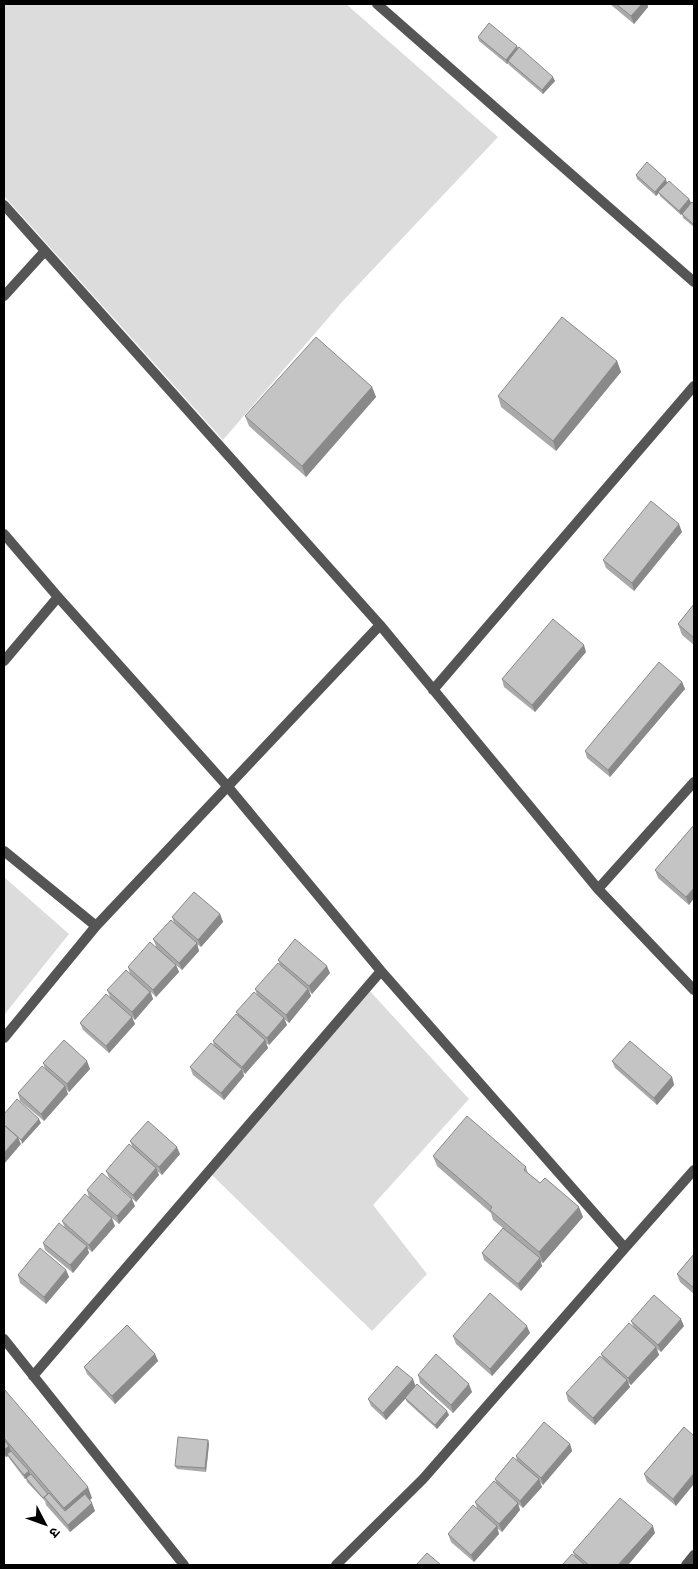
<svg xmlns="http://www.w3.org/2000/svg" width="698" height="1569" font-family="'DejaVu Sans','Noto Sans Devanagari',sans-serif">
<rect width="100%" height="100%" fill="#fff"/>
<path fill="#dcdcdc" d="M4,4H346L498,137L342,302L223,440L4,196Z
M4,877L69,934L4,1015Z
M368,989L469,1099L373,1205L427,1274L372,1331L212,1175Z"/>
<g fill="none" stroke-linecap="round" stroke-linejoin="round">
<path stroke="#555" stroke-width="10" d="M377,4L694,282
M4,205L380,625L598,889L694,990
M4,296L45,251
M4,534L58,597L228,787L381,971L625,1248
M4,661L58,597
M433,690L694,386
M4,851L96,926L4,1038
M598,889L694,782
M96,926L380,625
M4,1339L184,1565
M33,1376L381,971
M336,1565L423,1479L625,1248L694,1170
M686,1565L694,1555"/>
</g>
<path fill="#a9a9a9" d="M610,4H647L648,7L634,24Z
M478,37L518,48L555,81L543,94L509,65L508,63L507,64L479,41Z
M636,175L667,182L689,199L691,203L681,215L660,196L659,193L656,196L637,179Z
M694,204V227L683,218L682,214Z
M617,361L621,372L556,451L501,407L498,396Z
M372,387L376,397L306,477L249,426L245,416Z
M682,532L634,591L606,568L603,560Z
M694,604V645L682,635L678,624Z
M586,652L535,712L504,687L502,679Z
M682,682L685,689L610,777L587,758L585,751Z
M694,825V898L689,905L658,878L655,870Z
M220,914L223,922L201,947L197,944L199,951L182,970L176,965L179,972L156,997L151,992L153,999L135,1020L132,1017L135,1024L109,1053L83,1030L80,1023L110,997L107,990L130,974L128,967L156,946L153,939L174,923L172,917Z
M278,960L330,973L312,994L309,991L311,996L289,1023L284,1019L287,1025L269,1045L266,1043L268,1048L245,1074L243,1072L244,1076L224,1100L193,1075L190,1067L214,1046L213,1041L238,1016L236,1012L257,995L255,989L280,965Z
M612,1061L672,1077L674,1085L657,1105L615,1068Z
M43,1063L90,1069L69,1092L66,1089L68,1094L44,1121L20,1101L18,1093L45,1069Z
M130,1141L180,1154L162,1175L157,1171L159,1175L136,1202L109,1178L106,1171L132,1146Z
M433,1156L526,1167L528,1173L583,1217L543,1263L540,1261L542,1266L521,1291L484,1260L482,1253L503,1228L493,1220L491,1213L437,1166Z
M87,1190L135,1206L119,1224L89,1198Z
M62,1221L115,1226L92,1252L87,1248L89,1253L73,1273L45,1250L43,1243L65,1228Z
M694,1254V1294L680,1282L677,1274Z
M66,1270L69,1277L46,1304L20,1283L18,1275Z
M631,1321L684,1326L661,1352L657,1349L659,1355L631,1385L628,1383L630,1387L595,1425L568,1401L566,1393L603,1359L601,1354L633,1326Z
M530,1333L492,1376L456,1344L453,1336Z
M155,1354L158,1361L115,1404L87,1374L84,1367Z
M418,1375L472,1392L453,1413L420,1383Z
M415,1386L449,1415L437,1429L407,1402L405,1398L386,1420L371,1406L368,1399Z
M4,1389L92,1498L90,1500L95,1511L70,1532L46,1505L45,1501L27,1482L26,1478L25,1479L9,1458L8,1456L6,1457L4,1454Z
M684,1427L676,1506L647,1482L644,1474Z
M208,1440L209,1444L206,1472L177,1469L175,1466Z
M570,1444L572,1451L543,1485L540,1482L542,1487L523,1508L518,1504L520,1510L502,1532L497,1528L499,1534L474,1562L451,1542L448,1534L477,1508L475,1502L496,1483L495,1479L517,1461L516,1456Z
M655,1533L628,1565H562L575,1557L573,1552Z"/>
<path fill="#898989" d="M642,4H647L648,7L634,24L631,16Z
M517,46L519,50L508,61V63L507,64L506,60Z
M553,77L555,81L543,94L542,90Z
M666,179L667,183L656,196L655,192Z
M689,199L691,203L681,215L679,211Z
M617,361L621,372L556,451L553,441Z
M372,387L376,397L306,477L302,466Z
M679,524L682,532L634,591L632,583Z
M584,645L586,652L535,712L532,705Z
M682,682L685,689L610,777L608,770Z
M694,888V898L689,905L686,897Z
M220,914L223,922L201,947L198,940Z
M197,943L199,951L182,970L179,963Z
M176,965L179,972L156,997L153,990Z
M327,966L330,973L312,994L309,986Z
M308,989L311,996L289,1023L286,1015Z
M150,992L153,999L135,1020L132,1012Z
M132,1017L135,1024L109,1053L106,1046Z
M284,1018L287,1025L269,1045L267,1038Z
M265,1040L268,1048L245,1074L242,1067Z
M87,1061L90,1069L69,1092L67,1084Z
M242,1069L244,1076L224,1100L221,1093Z
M672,1077L674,1085L657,1105L654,1098Z
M65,1086L68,1094L44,1121L41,1114Z
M39,1119L41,1123L22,1144L21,1140Z
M18,1137L21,1144L4,1164V1153Z
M177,1147L180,1154L162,1175L159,1167Z
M156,1168L159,1175L136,1202L133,1195Z
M132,1199L135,1206L119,1224L117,1216Z
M579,1207L583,1217L543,1263L539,1252Z
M112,1218L115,1226L92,1252L89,1245Z
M87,1246L89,1253L73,1273L70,1265Z
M540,1258L542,1266L521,1291L518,1284Z
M66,1270L69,1277L46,1304L44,1297Z
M681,1319L684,1326L661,1352L658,1345Z
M527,1326L530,1333L492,1376L490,1369Z
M656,1347L659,1355L631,1385L628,1378Z
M155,1354L158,1361L115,1404L112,1396Z
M413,1379L416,1387L386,1420L383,1413Z
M627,1380L630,1387L595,1425L593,1418Z
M469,1384L472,1392L453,1413L451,1405Z
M447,1411L449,1415L437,1429L435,1425Z
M208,1440L209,1444L206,1472L205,1468Z
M570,1444L572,1451L543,1485L541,1478Z
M9,1446L11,1453L7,1454L8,1456L6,1457L4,1450Z
M29,1471L30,1475L25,1479L24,1475Z
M694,1473V1484L676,1506L673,1499Z
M539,1479L542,1487L523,1508L520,1501Z
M88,1487L92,1498L68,1519L64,1508Z
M92,1503L95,1511L70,1532L68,1525Z
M518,1503L520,1510L502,1532L499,1524Z
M497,1526L499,1534L474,1562L471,1555Z
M653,1526L655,1533L628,1565H618Z"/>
<path fill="#c4c4c4" stroke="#898989" d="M616,4H642L631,16Z
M489,23L517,46L506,60L478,37Z
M519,47L553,77L542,90L508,61Z
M647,162L666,179L655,192L636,175Z
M669,181L689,199L679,211L658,192Z
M692,202L694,204V225L682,214Z
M562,317L617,361L553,441L498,396Z
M316,337L372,387L302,466L245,416Z
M651,501L679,524L632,583L603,560Z
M694,604V638L678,624Z
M553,619L584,645L532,705L502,679Z
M659,662L682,682L608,770L585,751Z
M694,825V888L686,897L655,870Z
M194,892L220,914L198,940L172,917Z
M171,920L197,943L179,963L153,939Z
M295,939L327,966L309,986L278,960Z
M150,942L176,965L153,990L128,967Z
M278,963L308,989L286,1015L255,989Z
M126,970L150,992L132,1012L107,990Z
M254,992L284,1018L267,1038L236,1012Z
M106,994L132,1017L106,1046L80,1023Z
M236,1014L265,1040L242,1067L213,1041Z
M64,1040L87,1061L67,1084L43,1063Z
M630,1041L672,1077L654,1098L612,1061Z
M211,1043L242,1069L221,1093L190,1067Z
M42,1066L65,1086L41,1114L18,1093Z
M17,1099L39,1119L21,1140L4,1125V1114Z
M467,1116L526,1167L524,1170L540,1183L545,1178L579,1207L539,1252L490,1210L492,1207L433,1156Z
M148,1121L177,1147L159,1167L130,1141Z
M4,1125L18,1137L4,1153Z
M129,1144L156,1168L133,1195L106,1171Z
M102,1173L132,1199L117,1216L87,1190Z
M85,1194L112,1218L89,1245L62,1221Z
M59,1223L87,1246L70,1265L43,1243Z
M503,1228L540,1258L518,1284L482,1253Z
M40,1248L66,1270L44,1297L18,1275Z
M694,1254V1288L677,1274Z
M490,1293L527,1326L490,1369L453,1336Z
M654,1295L681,1319L658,1345L631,1321Z
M629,1323L656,1347L628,1378L601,1354Z
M127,1325L155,1354L112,1396L84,1367Z
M436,1354L469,1384L451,1405L418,1375Z
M600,1356L627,1380L593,1418L566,1393Z
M397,1366L413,1379L383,1413L368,1399Z
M417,1384L447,1411L435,1425L405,1398Z
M4,1389L88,1487L64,1508L4,1438Z
M544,1422L570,1444L541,1478L516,1456Z
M684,1427L694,1436V1473L673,1499L644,1474Z
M178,1437L208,1440L205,1468L175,1466Z
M4,1440L9,1446L4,1450Z
M11,1451L29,1471L24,1475L7,1454Z
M513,1457L539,1479L520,1501L495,1479Z
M31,1474L48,1494L43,1498L26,1478Z
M494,1481L518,1503L499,1524L475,1502Z
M49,1493L65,1511L85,1494L92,1503L68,1525L44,1497Z
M620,1498L653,1526L618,1565H589L573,1552Z
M473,1505L497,1526L471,1555L448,1534Z
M427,1553L441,1565H416Z
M572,1554L585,1565H562Z"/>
<rect width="698" height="1569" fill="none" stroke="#000000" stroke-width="10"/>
<g transform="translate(45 1524) rotate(131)" stroke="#ffffff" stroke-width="4" paint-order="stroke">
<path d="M0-4L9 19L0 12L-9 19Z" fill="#000000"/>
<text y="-8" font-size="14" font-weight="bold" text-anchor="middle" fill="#000000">उ</text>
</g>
</svg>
